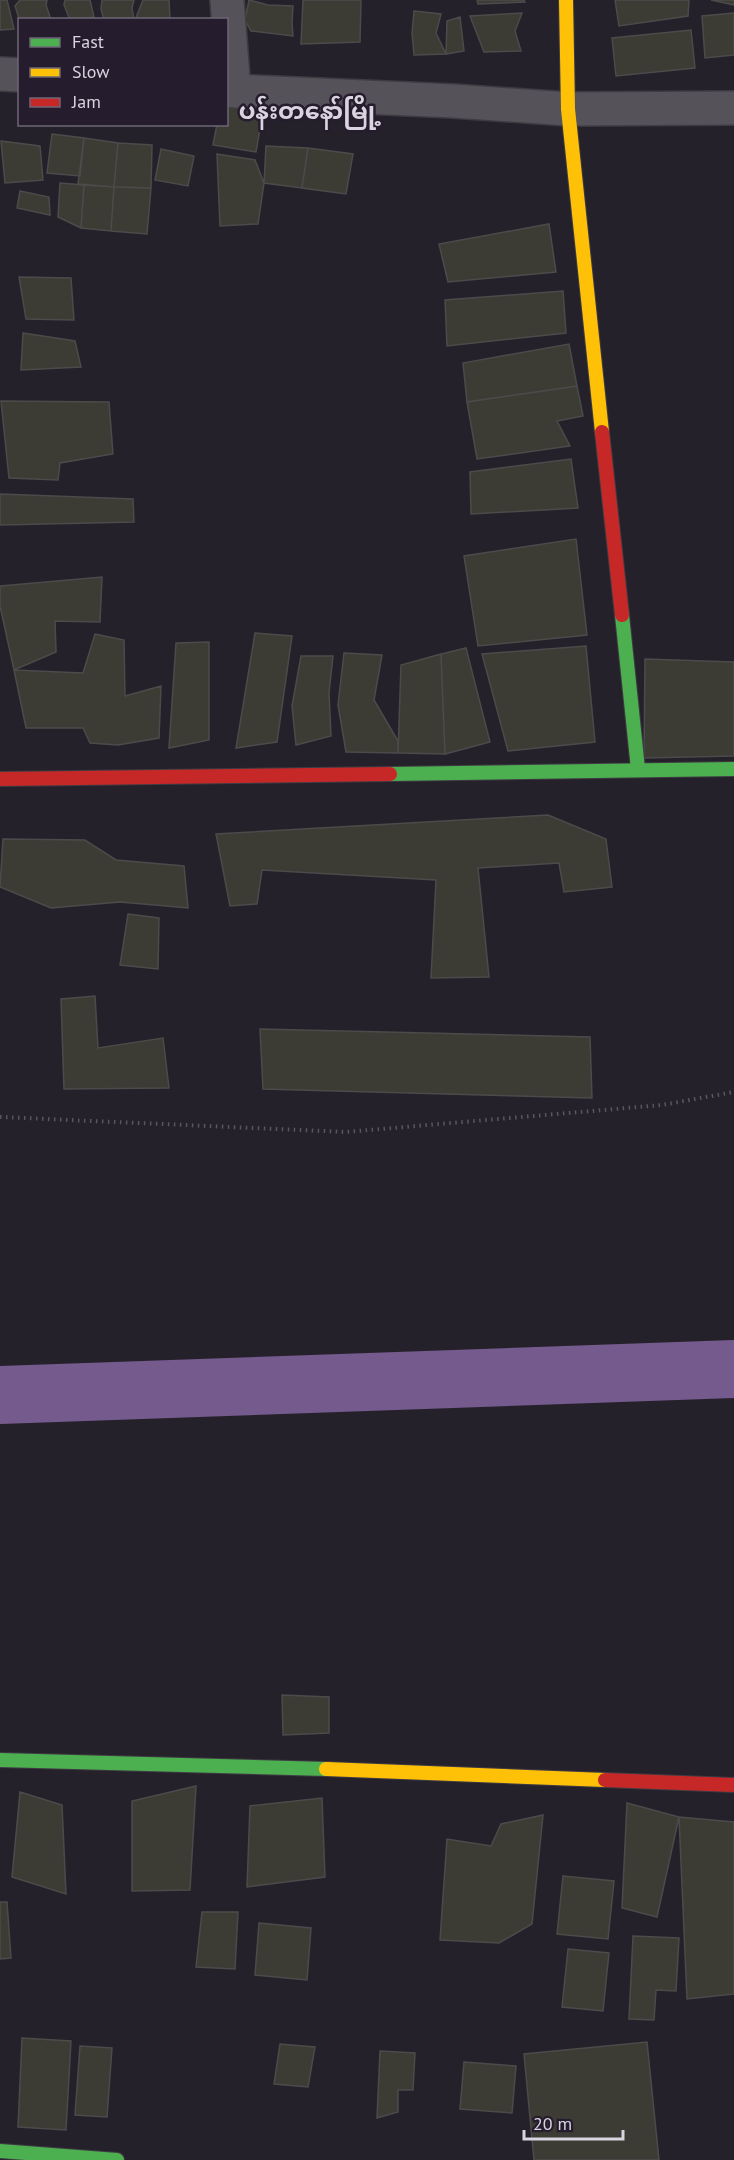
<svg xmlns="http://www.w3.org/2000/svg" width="734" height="2160" font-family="'PT Sans','Noto Sans Myanmar',sans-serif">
<rect width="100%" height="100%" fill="#25212a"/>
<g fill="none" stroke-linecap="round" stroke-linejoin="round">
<path stroke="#745a8d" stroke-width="58" d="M0,1395L734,1369"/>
</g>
<path fill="#3c3c34" stroke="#4c4b4b" stroke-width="1.5" d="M0,0H7L14,29L0,30Z
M20,0H47L46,5L51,20H20V22L15,6Z
M65,0H90L94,17L70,20L64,5Z
M102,0H134L132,8L134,20H104L101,9Z
M143,0H169L170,20H135Z
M249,0L268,5L293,6L292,23L293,36L251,31L245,20Z
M303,0H361L360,42L301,44Z
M477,0H524L525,2L478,4Z
M615,0H689L688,16L619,26Z
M711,0H734V5Z
M414,11L441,14L436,33L446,54L414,55L412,33Z
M522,13L515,31L521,51L484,52L470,16Z
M734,13V55L705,58L702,16Z
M460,17L464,51L446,54L447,21Z
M691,30L695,68L616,76L612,38Z
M226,105L263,111L256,152L213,145L217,124H226Z
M52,134L84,138L80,176L47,173Z
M84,138L118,143L114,187L78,184Z
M1,141L40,146L43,180L5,183Z
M118,143L152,145L151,188L114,187Z
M266,146L308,148L302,188L264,183Z
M308,148L353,154L346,194L302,188Z
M161,149L194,156L188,186L155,180Z
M217,154L255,160L264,183L258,224L220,226Z
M60,183L84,185L81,228L58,217Z
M84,185L114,187L111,231L81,228Z
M114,187L151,188L147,234L111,231Z
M20,191L49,197L50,215L17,208Z
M549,224L556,272L448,282L439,244Z
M19,277L71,278L74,320L26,319Z
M563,291L566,333L447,346L445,300Z
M23,333L75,341L81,367L21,370Z
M569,344L577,386L467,402L463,363Z
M577,386L583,416L557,421L570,446L477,459L467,402Z
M1,401L109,402L113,454L60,463L58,480L9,478Z
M571,459L578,508L471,514L470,472Z
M0,494L133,499L134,522L0,525Z
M576,539L587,635L478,646L464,556Z
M102,577L100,622L55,621L56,652L14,670L0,606V586Z
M255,633L292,636L277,742L236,748Z
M95,634L124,640L125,696L161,686L159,738L118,745L90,743L83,728H26L14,670L83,673Z
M209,642V740L169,748L176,643Z
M586,646L595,742L508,751L482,654Z
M466,648L490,742L445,754L441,654Z
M344,653L382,655L374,700L398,741V753L346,752L338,705Z
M441,654L445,754L398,753L401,665Z
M301,656H333L329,693L331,736L296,745L292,706Z
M645,659L734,662V756L644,758Z
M548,815L606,839L612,887L564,892L559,863L478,868L489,977L431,978L436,880L262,870L257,904L230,906L216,834Z
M3,839L85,840L116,860L184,866L188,908L120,902L51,908L0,887Z
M128,914L159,918L158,969L120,965Z
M95,996L98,1048L163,1038L169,1088L64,1089L61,999Z
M260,1029L590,1037L592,1098L263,1089Z
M282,1695L329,1697V1733L283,1735Z
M196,1786L190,1890L132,1891V1801Z
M20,1792L62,1805L66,1894L12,1877Z
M322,1798L325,1877L247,1887L250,1806Z
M627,1803L679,1817L657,1917L622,1908Z
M543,1815L532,1924L499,1943L440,1940L447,1839L491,1846L501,1824Z
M679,1817L734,1822V1994L687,1999Z
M563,1876L614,1881L608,1939L557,1934Z
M0,1902H7L11,1958L0,1959Z
M202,1912H238L235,1969L196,1967Z
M259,1923L311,1928L307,1980L255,1975Z
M633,1936L679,1938L676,1991L656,1990L654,2020L629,2019Z
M568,1949L609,1953L603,2011L562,2007Z
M22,2038L71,2041L66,2130L18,2127Z
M647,2042L659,2160H534L524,2054Z
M280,2044L315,2047L308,2087L274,2084Z
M80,2046L112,2048L107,2117L75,2115Z
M380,2051L415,2053L413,2090H398V2112L377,2118Z
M464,2062L516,2066L512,2113L460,2109Z"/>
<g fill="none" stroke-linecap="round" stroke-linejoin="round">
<defs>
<path id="street" d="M227,0L234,91L453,101L568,109L734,108
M0,74L20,75"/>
<path id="fast" d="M622,615L638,769
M390,774L734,769
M0,1760L326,1769
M0,2151L117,2160"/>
<path id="slow" d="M566,0L568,109L602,432
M326,1769L605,1780"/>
<path id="jam" d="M602,432L622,615
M0,779L390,774
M605,1780L734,1785"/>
</defs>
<use href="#street" stroke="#3f3b43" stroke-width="36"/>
<use href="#fast" stroke="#3f3b43" stroke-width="16"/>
<use href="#slow" stroke="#3f3b43" stroke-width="16"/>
<use href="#jam" stroke="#3f3b43" stroke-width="16"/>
<path stroke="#59575c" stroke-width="4" stroke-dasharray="1.5 4.5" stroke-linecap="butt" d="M0,1117L346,1132L662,1105L734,1092"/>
<use href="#street" stroke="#555259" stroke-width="33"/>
<use href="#fast" stroke="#4caf50" stroke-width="14"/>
<use href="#slow" stroke="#ffc107" stroke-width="14"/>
<use href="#jam" stroke="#c62828" stroke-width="14"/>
</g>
<g text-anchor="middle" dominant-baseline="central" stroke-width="5" stroke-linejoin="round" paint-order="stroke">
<g font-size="24" font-weight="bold" fill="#d9d4df" stroke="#251d2e">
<text x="310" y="110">ပန်းတနော်မြို့</text>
</g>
</g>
<rect x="18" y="18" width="210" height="108" fill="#251d2e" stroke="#6d6675" stroke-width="1.5"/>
<rect x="30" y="38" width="30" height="9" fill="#4caf50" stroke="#6d6675" stroke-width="1.5"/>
<text x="72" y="48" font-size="18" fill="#d9d4df">Fast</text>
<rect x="30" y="68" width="30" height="9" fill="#ffc107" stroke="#6d6675" stroke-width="1.5"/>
<text x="72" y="78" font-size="18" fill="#d9d4df">Slow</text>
<rect x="30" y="98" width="30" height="9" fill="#c62828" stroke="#6d6675" stroke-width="1.5"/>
<text x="72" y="108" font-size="18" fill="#d9d4df">Jam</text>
<path d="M524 2130v9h99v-9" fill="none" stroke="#d9d4df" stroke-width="3"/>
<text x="533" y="2130" font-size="18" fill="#d9d4df" stroke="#251d2e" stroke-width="4.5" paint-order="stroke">20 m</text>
</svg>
